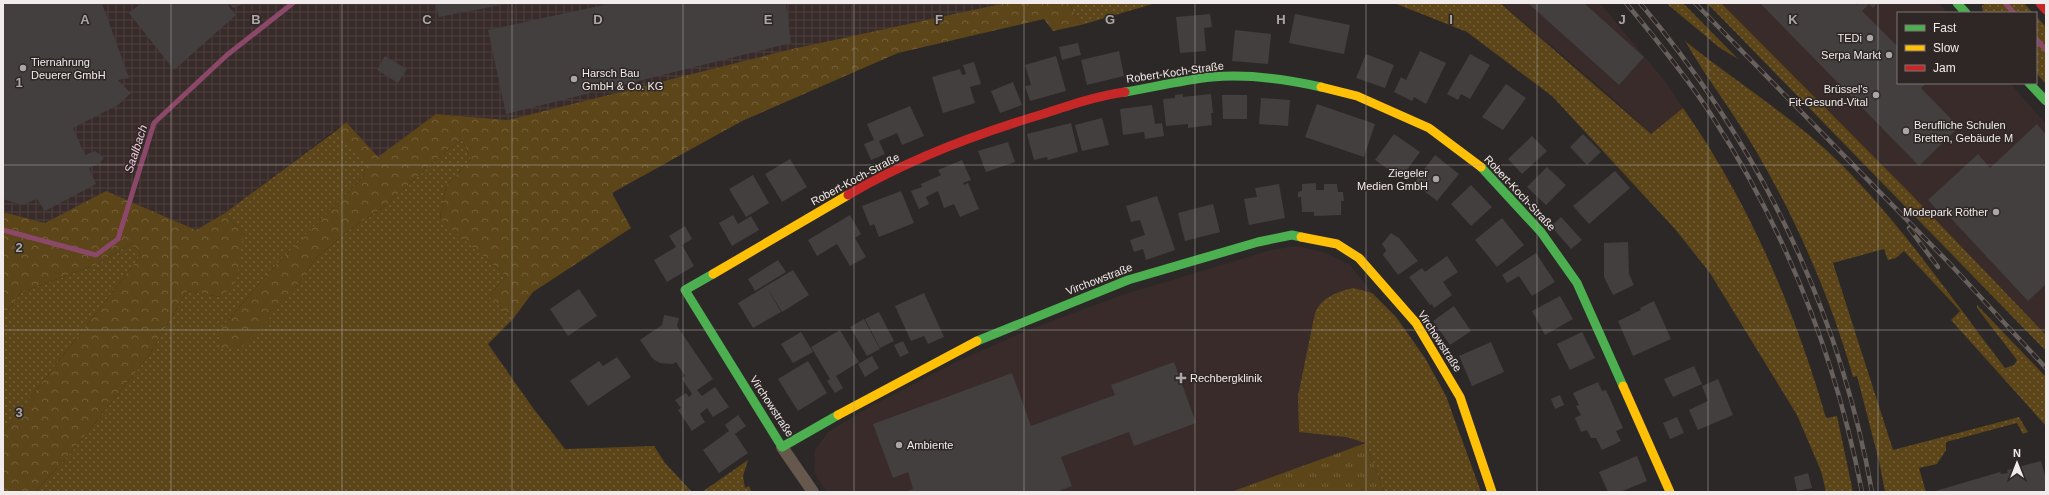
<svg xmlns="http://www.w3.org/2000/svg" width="2049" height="495" font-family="Helvetica,sans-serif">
<defs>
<pattern id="industrial-grid" width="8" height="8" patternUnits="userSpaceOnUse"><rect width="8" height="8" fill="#382b29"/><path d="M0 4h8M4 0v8" fill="none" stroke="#4c403e"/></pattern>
<pattern id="grass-dots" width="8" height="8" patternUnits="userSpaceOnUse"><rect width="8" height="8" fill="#5c4518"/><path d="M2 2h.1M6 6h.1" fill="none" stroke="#74603a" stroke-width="1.8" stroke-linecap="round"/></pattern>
<pattern id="forest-crowns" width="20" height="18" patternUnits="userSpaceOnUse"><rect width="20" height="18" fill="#5c4518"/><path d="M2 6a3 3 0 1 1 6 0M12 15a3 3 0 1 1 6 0" fill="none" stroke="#74603a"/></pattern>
<pattern id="park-tufts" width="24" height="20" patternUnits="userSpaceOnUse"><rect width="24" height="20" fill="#5c4518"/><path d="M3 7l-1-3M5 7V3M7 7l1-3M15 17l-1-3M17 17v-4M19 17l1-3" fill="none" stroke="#74603a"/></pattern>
</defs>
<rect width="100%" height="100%" fill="#2c2827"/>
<path fill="#382b29" d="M1501,3H1600L1664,80L1683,108L1651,134L1602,89Z
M1721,3H1939L1947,13H1898V83H2010L2046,124V335L1911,194Z
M1297,246L1324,252L1350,265L1372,293L1396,317L1425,358L1446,396L1481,492H826L814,472L815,450L828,432L873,405L960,360L1033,328L1122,295L1271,250Z"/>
<path fill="url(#industrial-grid)" d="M3,3H1005L792,49L508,120L436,114L378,158L346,122L225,213L196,230L106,191L45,223L3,212Z"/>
<path fill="url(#grass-dots)" d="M1069,3H1156L1081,25Z
M1394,3H1500L1651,134L1683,108C1749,202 1794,308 1826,418L1837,416L1853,492H1826L1821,471L1797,415L1710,273L1675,229L1552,96L1467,32Z
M1666,3H1683L1738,59L1720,48Z
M1707,3H1721L1911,194L2046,335V351Z
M1985,3H2024L2033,13H1983L1982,6Z
M2036,16L2046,27V84L2036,73Z
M1685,41C1736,82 1793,117 1840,163C1902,225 1952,299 2005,368L2014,365L2017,360L1977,308V305L2046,377V426L1951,320L1960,311L1904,251L1896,258L1888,260L1884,249L1833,263L1893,450L2019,417L2028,432L2023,434L2017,423L1946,442V450L1937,464L1919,468L1926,492H1885L1879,461L1857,376L1853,377C1831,299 1797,221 1756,151C1734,113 1707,79 1685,41Z
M337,130L368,161L364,176L270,271L219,331L295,288L316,258L349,230L385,206L446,151L462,140L471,159L446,186L440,218L506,276L489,296L513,319L488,344L533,408L565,449L654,446L665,463L692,492H35L73,450L150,354L187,291L221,297L243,234L225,213Z
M132,243L141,255L3,433V316L22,292L96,265Z
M1353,288L1372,293L1396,317L1425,358L1446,396L1481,492H1384L1366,443L1346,437L1299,432L1298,396L1315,313C1322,297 1337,292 1353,288Z
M748,460L743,476L745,488L749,486L751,491L702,492Z"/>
<path fill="url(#forest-crowns)" d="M1005,3H1069L1081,25L1053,31L1044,19L898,53L742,121L612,193L631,228L533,292L513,319L489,296L506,276L440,219L446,186L471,159L462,140L446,151L385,206L349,230L316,258L295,288L262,327L242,347L222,348L219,331L270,271L364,176L367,161L337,130L346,122L378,157L436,114L508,120L792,49Z
M106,191L196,230L225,213L243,234L237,280L221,297L187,291L150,354L73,450L35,492H3V433L141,255L132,243L96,265L22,292L3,316V212L45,223Z"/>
<path fill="url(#park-tufts)" d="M1366,443L1384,492H1231Z"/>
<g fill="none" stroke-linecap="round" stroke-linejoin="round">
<path stroke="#8b4869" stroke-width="5" d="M2005,3L2014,13
M2036,39L2046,50
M3,230L96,255L118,239L154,123L227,55L293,3"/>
</g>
<path fill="#423f3e" d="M3,3H102L129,78L118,80L131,93L118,105L73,128L85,155L95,151L104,158L99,164L89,168L96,184L45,211L37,199L22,205L3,199Z
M141,3H226L236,15L174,70L129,13Z
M229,3H246L233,8Z
M435,3H506V4L439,17Z
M612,3H786L791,43L506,114L488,30Z
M1528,3H1584L1644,57L1619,85Z
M1760,3H1855L1857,5L1859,3H1878L1873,8L1869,4L1862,11L1898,47V83H1927L1921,88L1959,127L1919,166Z
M1210,14L1212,27L1204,28L1206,51L1180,53L1176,17Z
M1295,14L1350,25L1344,54L1289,43Z
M1235,30L1271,34L1268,64L1232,61Z
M1078,43L1081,55L1062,60L1059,47Z
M1119,51L1124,76L1087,85L1081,60Z
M1420,51L1446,63L1426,104L1414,97L1412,101L1394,92L1401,77L1406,80Z
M1366,54L1394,65L1385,88L1356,78Z
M1470,54L1490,65L1470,99L1461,94L1458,100L1447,94Z
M385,56L407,69L398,83L377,70Z
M1056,56L1066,91L1030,101L1025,86L1031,85L1025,65Z
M974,62L981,84L970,87L975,103L943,113L932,77L960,69L962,75L966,74L963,65Z
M1013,82L1022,105L1000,113L991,91Z
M1506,84L1526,98L1503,130L1482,117Z
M1183,94V97L1211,94L1213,113H1211L1212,125L1188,128V124L1166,126L1163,99L1175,98V95Z
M1222,95H1247V119H1223Z
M1261,98L1290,100L1288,126L1259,124Z
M1317,104L1375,124L1364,157L1305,137Z
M1152,105L1155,124L1162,123L1164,136L1145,139L1144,132L1123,135L1120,109Z
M910,106L924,136L902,145L897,133L879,141L885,154L871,160L864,144L874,140L867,124Z
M1102,118L1109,145L1082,151L1075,125Z
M1071,123L1078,152L1048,160L1047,157L1034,160L1027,134Z
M2037,124L2046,135V284L2028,301L1944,211L1941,214L1928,200L1978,154L1990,168Z
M1394,134L1420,152L1401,178L1375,160Z
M1583,134L1601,152L1587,165L1570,147Z
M1532,136L1547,151L1522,174L1508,159Z
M1008,142L1015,162L986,172L978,151Z
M1435,155L1459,174L1437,201L1414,183Z
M790,159L807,187L782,202L765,174Z
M962,160L971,180L963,183L964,185L968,183L979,209L960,217L954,204L944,208L938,191L926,197L929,204L919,209L911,191L922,187L921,184L941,175L938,170Z
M1547,167L1566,185L1546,205L1527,187Z
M1615,171L1630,188L1589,224L1573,206Z
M753,175L769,203L746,217L729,189Z
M1316,183V190H1324V184H1337L1338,192H1343L1344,201H1341V215L1314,216V212H1302L1301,197H1298V192L1302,191V184Z
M1279,184L1285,218L1249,225L1244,199L1257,197L1255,188Z
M1471,185L1492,207L1471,226L1451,204Z
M901,191L914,223L879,237L874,224L870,226L862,206Z
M1157,196L1175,250L1146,260L1143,249L1134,252L1130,240L1145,235L1140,220L1131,222L1126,206Z
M1213,204L1220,232L1185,241L1178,213Z
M733,215L738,224L751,216L759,230L732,246L719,223Z
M850,215L861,234L855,238L866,257L850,266L837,244L817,256L808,240Z
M1561,217L1582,240L1571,249L1551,226Z
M1502,218L1524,245L1497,267L1475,240Z
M685,226L692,239L682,245L694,266L667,282L654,260L676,247L669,236Z
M1391,233L1399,238L1418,261L1398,275L1383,255L1386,250L1382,244Z
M1628,242L1629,274L1634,285L1613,295L1604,277V243Z
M1536,253L1555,282L1532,296L1519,276L1507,283L1502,275Z
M1447,256L1458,272L1443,282L1452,295L1434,308L1432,304L1430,305L1409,277L1422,268L1425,272Z
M778,260L786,272L755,291L748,279Z
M793,270L809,295L782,312L766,286Z
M766,286L781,312L753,328L738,303Z
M579,289L597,316L568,336L550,309Z
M924,293L944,337L928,344L924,336L911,341L895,306Z
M1560,296L1573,319L1545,335L1532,311Z
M1654,301L1671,339L1633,356L1618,321L1641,310L1640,308Z
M1454,306L1471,331L1450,345L1433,321Z
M879,312L894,341L880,348L865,319Z
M664,315L679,318L677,326L713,379L697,390L702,396L715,387L729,407L713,417L707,408L700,414L705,422L692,431L678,410L681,408L675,400L686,393L689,397L692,394L682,379L685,376L676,362L673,364L660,363L653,359L640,340L662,325Z
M864,319L880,349L867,356L850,327Z
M840,330L859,362L836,376L843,388L835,393L827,381L830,379L811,347Z
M801,332L813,352L793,363L781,344Z
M1582,332L1595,358L1570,370L1557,344Z
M903,341L909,353L900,357L894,345Z
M1491,342L1504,372L1472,386L1459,356Z
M872,356L879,368L865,377L858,364Z
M617,357L631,377L588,406L570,381L599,361L603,366Z
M808,361L827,393L798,411L778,379Z
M1174,362L1196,423L1134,446L1129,432L1061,457L1072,486L1056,492H904L913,489L908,472L893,478L873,424L1012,373L1031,426L1115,395L1111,385Z
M1694,366L1702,384L1673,397L1664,379Z
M1718,379L1733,415L1698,430L1689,410L1708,401L1702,386Z
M1598,382L1602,391L1606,390L1623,428L1616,431L1621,441L1602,450L1596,438H1591L1587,430L1581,432L1575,418L1581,415L1576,406L1579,405L1573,393Z
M1560,395L1564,405L1555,409L1551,399Z
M738,415L746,426L735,434L748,453L719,473L703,450L729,431L725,425Z
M1677,417L1684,433L1670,439L1663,423Z
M1637,456L1647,481L1620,492H1608L1599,472Z
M2041,461L2046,479V492H1932L2000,472L2001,474L2008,473L2007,470Z
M1808,473L1812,488L1797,491L1794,477Z"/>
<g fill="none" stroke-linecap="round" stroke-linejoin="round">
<path stroke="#66584d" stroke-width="12" d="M782,447L813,492"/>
<path stroke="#4caf50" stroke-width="9" d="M1957,3L1966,13
M2029,83L2046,101
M1125,92C1154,87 1183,80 1212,77C1248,74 1286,79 1321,87
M1481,167L1541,232L1577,283L1623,386
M713,274L685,290L782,447L838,415
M977,341L1128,280L1258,242L1292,235L1301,237"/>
<path stroke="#ffc107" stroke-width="9" d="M1321,87L1357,96L1429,128L1481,167
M1301,237L1337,244L1359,258L1416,323L1460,397L1492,492
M713,274L848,195
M1623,386L1670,492
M838,415L977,341"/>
<path stroke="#c62828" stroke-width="9" d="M2040,3L2046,10
M848,195C909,159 976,134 1043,114C1070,105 1097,96 1125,92"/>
<defs>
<path id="rail" d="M1626,3C1656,39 1686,76 1712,116C1786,231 1836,358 1862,492
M1640,3C1760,146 1839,308 1872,492
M1695,3L1951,265L2046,368
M1909,228L1938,267"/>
</defs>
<use href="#rail" stroke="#68605c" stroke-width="4.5"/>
<use href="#rail" stroke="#2e2725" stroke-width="3" stroke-dasharray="9" stroke-linecap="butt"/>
</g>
<path fill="none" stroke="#aca7a6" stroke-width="1" stroke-opacity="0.55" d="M171,3V492M342,3V492M512,3V492M683,3V492M854,3V492M1024,3V492M1195,3V492M1366,3V492M1537,3V492M1708,3V492M1878,3V492M3,165H2046M3,330H2046"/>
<g fill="#aca7a6" stroke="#2e2725" stroke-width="1.5">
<circle cx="1870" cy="38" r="4"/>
<circle cx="1889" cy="55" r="4"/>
<circle cx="23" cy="68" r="4"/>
<circle cx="574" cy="79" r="4"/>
<circle cx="1876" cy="95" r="4"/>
<circle cx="1906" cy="131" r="4"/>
<circle cx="1436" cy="179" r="4"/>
<circle cx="1996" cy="212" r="4"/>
<path d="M1179 372h4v4h4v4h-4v4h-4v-4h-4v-4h4z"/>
<circle cx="899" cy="445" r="4"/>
</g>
<g text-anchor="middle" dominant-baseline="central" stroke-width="3" stroke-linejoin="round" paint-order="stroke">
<g font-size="11" fill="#f1eceb" stroke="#2e2725" text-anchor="end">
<text x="1862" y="38">TEDi</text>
<text x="1881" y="55">Serpa Markt</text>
<text x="31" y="62" text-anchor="start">Tiernahrung<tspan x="31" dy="13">Deuerer GmbH</tspan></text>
<text x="582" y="73" text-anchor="start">Harsch Bau<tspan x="582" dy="13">GmbH &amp; Co. KG</tspan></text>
<text x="1868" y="89">Brüssel's<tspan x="1868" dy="13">Fit-Gesund-Vital</tspan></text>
<text x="1914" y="125" text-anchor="start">Berufliche Schulen<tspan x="1914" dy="13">Bretten, Gebäude M</tspan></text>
<text x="1428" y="173">Ziegeler<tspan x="1428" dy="13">Medien GmbH</tspan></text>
<text x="1988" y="212">Modepark Röther</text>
<text x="1190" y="378" text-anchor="start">Rechbergklinik</text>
<text x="907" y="445" text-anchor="start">Ambiente</text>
</g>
<g font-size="11" fill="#f1eceb" stroke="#2e2725">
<text transform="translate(1175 72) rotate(-8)">Robert-Koch-Straße</text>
<text transform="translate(855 179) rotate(-28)">Robert-Koch-Straße</text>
<text transform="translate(1520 193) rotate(47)">Robert-Koch-Straße</text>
<text transform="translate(1099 279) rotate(-21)">Virchowstraße</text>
<text transform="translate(1440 341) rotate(57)">Virchowstraße</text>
<text transform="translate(772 406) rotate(57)">Virchowstraße</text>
</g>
<g font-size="12" font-style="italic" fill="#f2c7da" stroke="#2e2725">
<text transform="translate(136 149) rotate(-72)">Saalbach</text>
</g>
</g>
<g font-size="13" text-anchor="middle" font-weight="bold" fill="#aca7a6" stroke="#2e2725" stroke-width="3" stroke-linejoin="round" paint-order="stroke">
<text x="85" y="24">A</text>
<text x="256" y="24">B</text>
<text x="427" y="24">C</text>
<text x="598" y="24">D</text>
<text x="768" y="24">E</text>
<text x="939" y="24">F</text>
<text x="1110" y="24">G</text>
<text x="1281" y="24">H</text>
<text x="1451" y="24">I</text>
<text x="1622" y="24">J</text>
<text x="1793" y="24">K</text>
<text x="19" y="87">1</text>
<text x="19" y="252">2</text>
<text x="19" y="417">3</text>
</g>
<rect width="2049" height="495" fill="none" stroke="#f1eceb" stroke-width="8"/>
<rect x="1897" y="12" width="140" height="72" fill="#2e2725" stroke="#7c7674"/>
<rect x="1905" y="25" width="20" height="6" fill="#4caf50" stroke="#7c7674"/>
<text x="1933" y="32" font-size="12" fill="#f1eceb">Fast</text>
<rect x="1905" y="45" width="20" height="6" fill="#ffc107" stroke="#7c7674"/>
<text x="1933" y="52" font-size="12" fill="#f1eceb">Slow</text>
<rect x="1905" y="65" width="20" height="6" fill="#c62828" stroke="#7c7674"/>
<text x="1933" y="72" font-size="12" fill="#f1eceb">Jam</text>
<g transform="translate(2017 463)" stroke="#2e2725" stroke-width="3" paint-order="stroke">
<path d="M0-3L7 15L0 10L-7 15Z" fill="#f1eceb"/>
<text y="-6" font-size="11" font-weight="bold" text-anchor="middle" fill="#f1eceb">N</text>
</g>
</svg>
